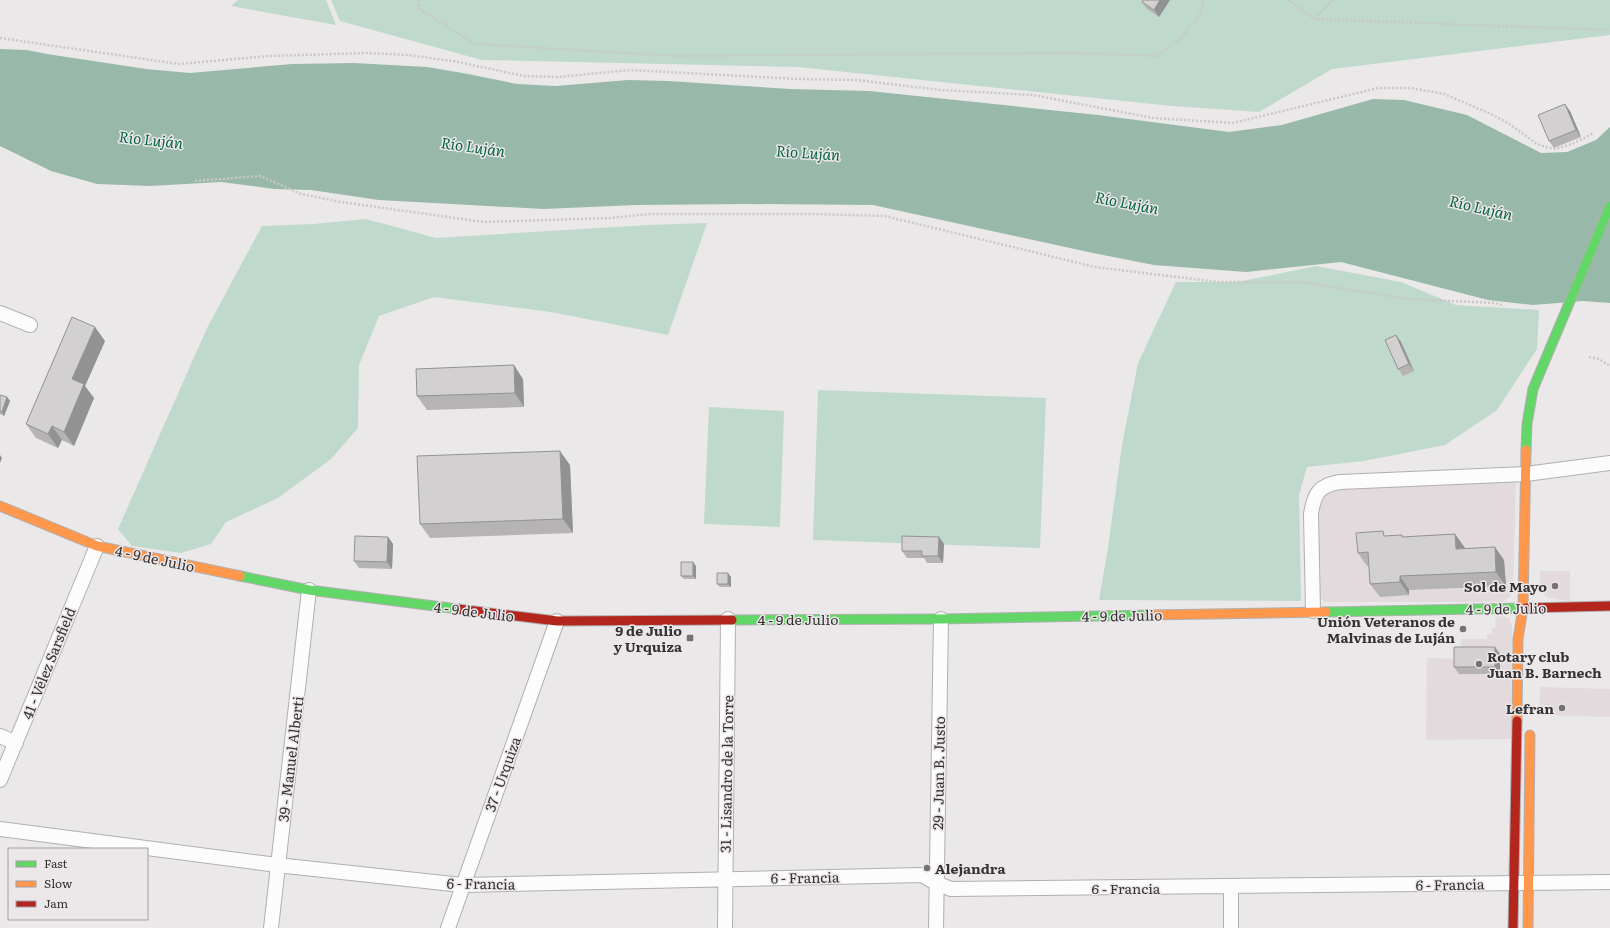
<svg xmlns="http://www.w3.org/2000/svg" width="1610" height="928" font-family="Literata,serif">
<rect width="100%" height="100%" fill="#ebe8e9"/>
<path fill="#e3dade" d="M1516,478L1513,589L1510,597L1502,602H1324L1316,594L1318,496L1326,489Z
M1540,571H1570V601L1546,597L1540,589Z
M1503,616L1510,619L1512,626L1511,739L1426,740L1427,658L1461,659V639H1487V634H1492V628H1496L1495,617Z
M1540,687L1610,689V717L1539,715Z"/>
<path fill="#bfd9cc" d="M238,0H326L336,25L231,6Z
M331,0H1610V35L1332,69L1259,112L1172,106L798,67L482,60L340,21Z
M366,219L436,238L648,225L707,223L668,335L551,312L434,297L379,316L359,365L358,428L331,459L278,498L226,522L211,544L181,553L132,546L118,529L207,328L262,226L314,224Z
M1316,266L1401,282L1456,305L1539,310L1537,349L1497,410L1445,445L1364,461L1307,467L1299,495L1301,601L1099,600L1108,548L1122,445L1138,363L1176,282H1238Z
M818,390L1046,398L1040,548L813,540Z
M709,407L784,411L780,527L704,524Z"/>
<path fill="#98b9a9" d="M0,49L27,50L47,54L146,69L190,73L292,64L354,63L427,67L468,74L517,84L556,86L628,80L668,81L790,89L869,91L1098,115L1229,132L1282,125L1373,99L1404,100L1467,115L1541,153L1567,152L1596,140L1610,127V303L1583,301L1533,305L1488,300L1341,262L1246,272L1154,265L1093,253L873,205L747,204L636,205L543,209L379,200L311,190L274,189L221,182L150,186L97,184L51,171L0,146Z"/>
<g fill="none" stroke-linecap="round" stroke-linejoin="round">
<defs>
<path id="street" d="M0,313L30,325
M1313,611L1311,514C1314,494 1319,485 1340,482L1526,474L1610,463
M0,736L16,743
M0,780L97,546
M0,829L277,865L462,885L922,875L936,883L951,889L1610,882
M271,928L309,590
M448,928L557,621
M725,928L728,619
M936,928L941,619
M1231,928V887"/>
<path id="fast" d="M1526,450L1527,424L1533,389L1610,206
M240,576L309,590L458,609
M1326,612L1526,608
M732,620L941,619L1149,615"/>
<path id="slow" d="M0,506L97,546L240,576
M1149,615L1326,612
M1517,721L1518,639L1523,608L1526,450
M1528,928L1530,735"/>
<path id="jam" d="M1526,608L1610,606
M458,609L557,621L732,620
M1513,928L1517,721"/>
</defs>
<use href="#street" stroke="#b1afb0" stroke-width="16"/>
<use href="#fast" stroke="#b1afb0" stroke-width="11"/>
<use href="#slow" stroke="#b1afb0" stroke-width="11"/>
<use href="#jam" stroke="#b1afb0" stroke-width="11"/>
<path stroke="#c9c7c8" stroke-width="2.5" stroke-dasharray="2 2" stroke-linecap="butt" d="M418,0L420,9L475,44L675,56L1073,53L1157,56L1180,39L1200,14L1204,0
M1288,0L1315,19L1610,30
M1315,19L1332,0
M0,38L179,64L269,56L367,53L408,55L453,61L524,76L558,77L630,70L798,79L856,80L941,90L1033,95L1153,118L1233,123L1378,88H1411L1444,94L1491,114L1508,123L1537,144L1549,148L1556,149L1574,143L1594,133
M195,181L260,176L301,194L341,202L484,222L610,218L649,214H812L885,216L1095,267L1218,282H1301L1409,299L1496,303L1504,306
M1589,357L1599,359L1610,366"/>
<use href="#street" stroke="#fcfcfc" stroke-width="14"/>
<use href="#fast" stroke="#63d668" stroke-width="9"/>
<use href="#slow" stroke="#ff974d" stroke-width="9"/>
<use href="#jam" stroke="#b3261e" stroke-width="9"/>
</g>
<path fill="#b5b3b3" d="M1170,0L1159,17L1147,9L1142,2Z
M1570,111L1581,137L1554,148L1549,141Z
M1396,335L1401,342L1414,371L1403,376L1398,369Z
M105,341L85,386L94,398L74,446L62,440L58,448L36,438L26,424Z
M523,379L524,407L427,410L417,396Z
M0,395L7,397L10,401L4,416L0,414Z
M570,465L573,533L430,538L420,524Z
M1455,534L1465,548L1504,560L1506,586L1409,590V595L1380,597L1370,584L1369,566H1367L1358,553L1386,536L1403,537Z
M388,537L393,544L392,569L359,568L354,561Z
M939,537L944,544L943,563H927L924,558H907L902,551Z
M696,566V579H684L681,576Z
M731,577V587H720L717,584Z
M1500,654V674H1459L1454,667Z"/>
<path fill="#939292" d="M1160,0H1170L1159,17L1154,10Z
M1565,104L1570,111L1581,137L1576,130Z
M95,327L105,341L85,386L94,398L74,446L64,432L72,379Z
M1396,335L1401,342L1414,371L1409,364Z
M514,365L523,379L524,407L515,393Z
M7,397L10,401L4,416L2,412Z
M52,426L62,440L58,448L48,434Z
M560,451L570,465L573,533L563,519Z
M0,455L2,458L0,463Z
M1455,534L1465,548V562L1456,549Z
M388,537L393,544L392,569L387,562Z
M939,537L944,544L943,563L938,556Z
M1495,547L1504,560L1506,586L1496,572Z
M693,562L696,566V579L693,576Z
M728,573L731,577V587L728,584Z
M1400,576L1409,590V595L1400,582Z
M1495,647L1500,654V674L1495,667Z"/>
<path fill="#d2d0d0" stroke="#939292" d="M1143,0H1160L1154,10L1142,2Z
M1565,104L1576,130L1549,141L1538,115Z
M72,317L95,327L72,379L84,384L64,432L52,426L48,434L26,424Z
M1396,335L1409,364L1398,369L1385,340Z
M514,365L515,393L417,396L416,369Z
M0,395L7,397L2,412L0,411Z
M560,451L563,519L420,524L417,456Z
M1383,531L1384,536L1402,535V537L1455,534L1456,549L1495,547L1496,572L1400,576V582L1370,584L1368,552L1358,553L1356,533Z
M355,536L388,537L387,562L354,561Z
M902,536L939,537L938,556H922V551H902Z
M681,562H693V576H681Z
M717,573H728V584H717Z
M1454,647H1495V667H1454Z"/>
<g fill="#747273" stroke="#ece7e9" stroke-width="1.5">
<circle cx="1555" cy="586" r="4"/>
<circle cx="1463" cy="629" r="4"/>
<rect x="686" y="634" width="8" height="8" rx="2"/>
<circle cx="1479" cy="664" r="4"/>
<circle cx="1562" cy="708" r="4"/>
<circle cx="927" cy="868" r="4"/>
</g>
<g text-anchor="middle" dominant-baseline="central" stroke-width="3" stroke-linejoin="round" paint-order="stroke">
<g font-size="14" fill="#343233" stroke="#ece7e9">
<text transform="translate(155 558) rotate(12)">4 - 9 de Julio</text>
<text transform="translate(1506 608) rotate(-1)">4 - 9 de Julio</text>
<text transform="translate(474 611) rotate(7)">4 - 9 de Julio</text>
<text transform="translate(1122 615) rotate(-1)">4 - 9 de Julio</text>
<text x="798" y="619">4 - 9 de Julio</text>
<text transform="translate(48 663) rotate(-68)">41 - Vélez Sarsfield</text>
<text transform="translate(290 759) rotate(-83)">39 - Manuel Alberti</text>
<text transform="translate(938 773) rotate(-89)">29 - Juan B. Justo</text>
<text transform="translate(502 774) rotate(-70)">37 - Urquiza</text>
<text transform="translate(726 774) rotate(-89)">31 - Lisandro de la Torre</text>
<text transform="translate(805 877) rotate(-1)">6 - Francia</text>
<text transform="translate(481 883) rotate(1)">6 - Francia</text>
<text transform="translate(1450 884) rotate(-1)">6 - Francia</text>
<text x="1126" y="888">6 - Francia</text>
</g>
<g font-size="14" font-weight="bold" fill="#343233" stroke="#ece7e9" text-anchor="end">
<text x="1547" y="586">Sol de Mayo</text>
<text x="1455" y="621">Unión Veteranos de<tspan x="1455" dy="16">Malvinas de Luján</tspan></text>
<text x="682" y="630">9 de Julio<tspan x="682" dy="16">y Urquiza</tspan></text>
<text x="1487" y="656" text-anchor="start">Rotary club<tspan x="1487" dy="16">Juan B. Barnech</tspan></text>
<text x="1554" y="708">Lefran</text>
<text x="935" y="868" text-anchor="start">Alejandra</text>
</g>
<g font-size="15" font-style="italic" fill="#066344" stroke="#ece7e9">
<text transform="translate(151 139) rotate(6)">Río Luján</text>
<text transform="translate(473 146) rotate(8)">Río Luján</text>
<text transform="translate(808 152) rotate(4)">Río Luján</text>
<text transform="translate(1127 202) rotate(11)">Río Luján</text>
<text transform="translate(1481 207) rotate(13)">Río Luján</text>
</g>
</g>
<rect x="8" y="848" width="140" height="72" fill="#ece7e9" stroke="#a29fa0"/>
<rect x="16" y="861" width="20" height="6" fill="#63d668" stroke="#a29fa0"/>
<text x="44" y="868" font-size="12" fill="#343233">Fast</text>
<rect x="16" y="881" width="20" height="6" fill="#ff974d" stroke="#a29fa0"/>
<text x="44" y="888" font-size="12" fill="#343233">Slow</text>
<rect x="16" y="901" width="20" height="6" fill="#b3261e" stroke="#a29fa0"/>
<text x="44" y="908" font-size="12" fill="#343233">Jam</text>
</svg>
